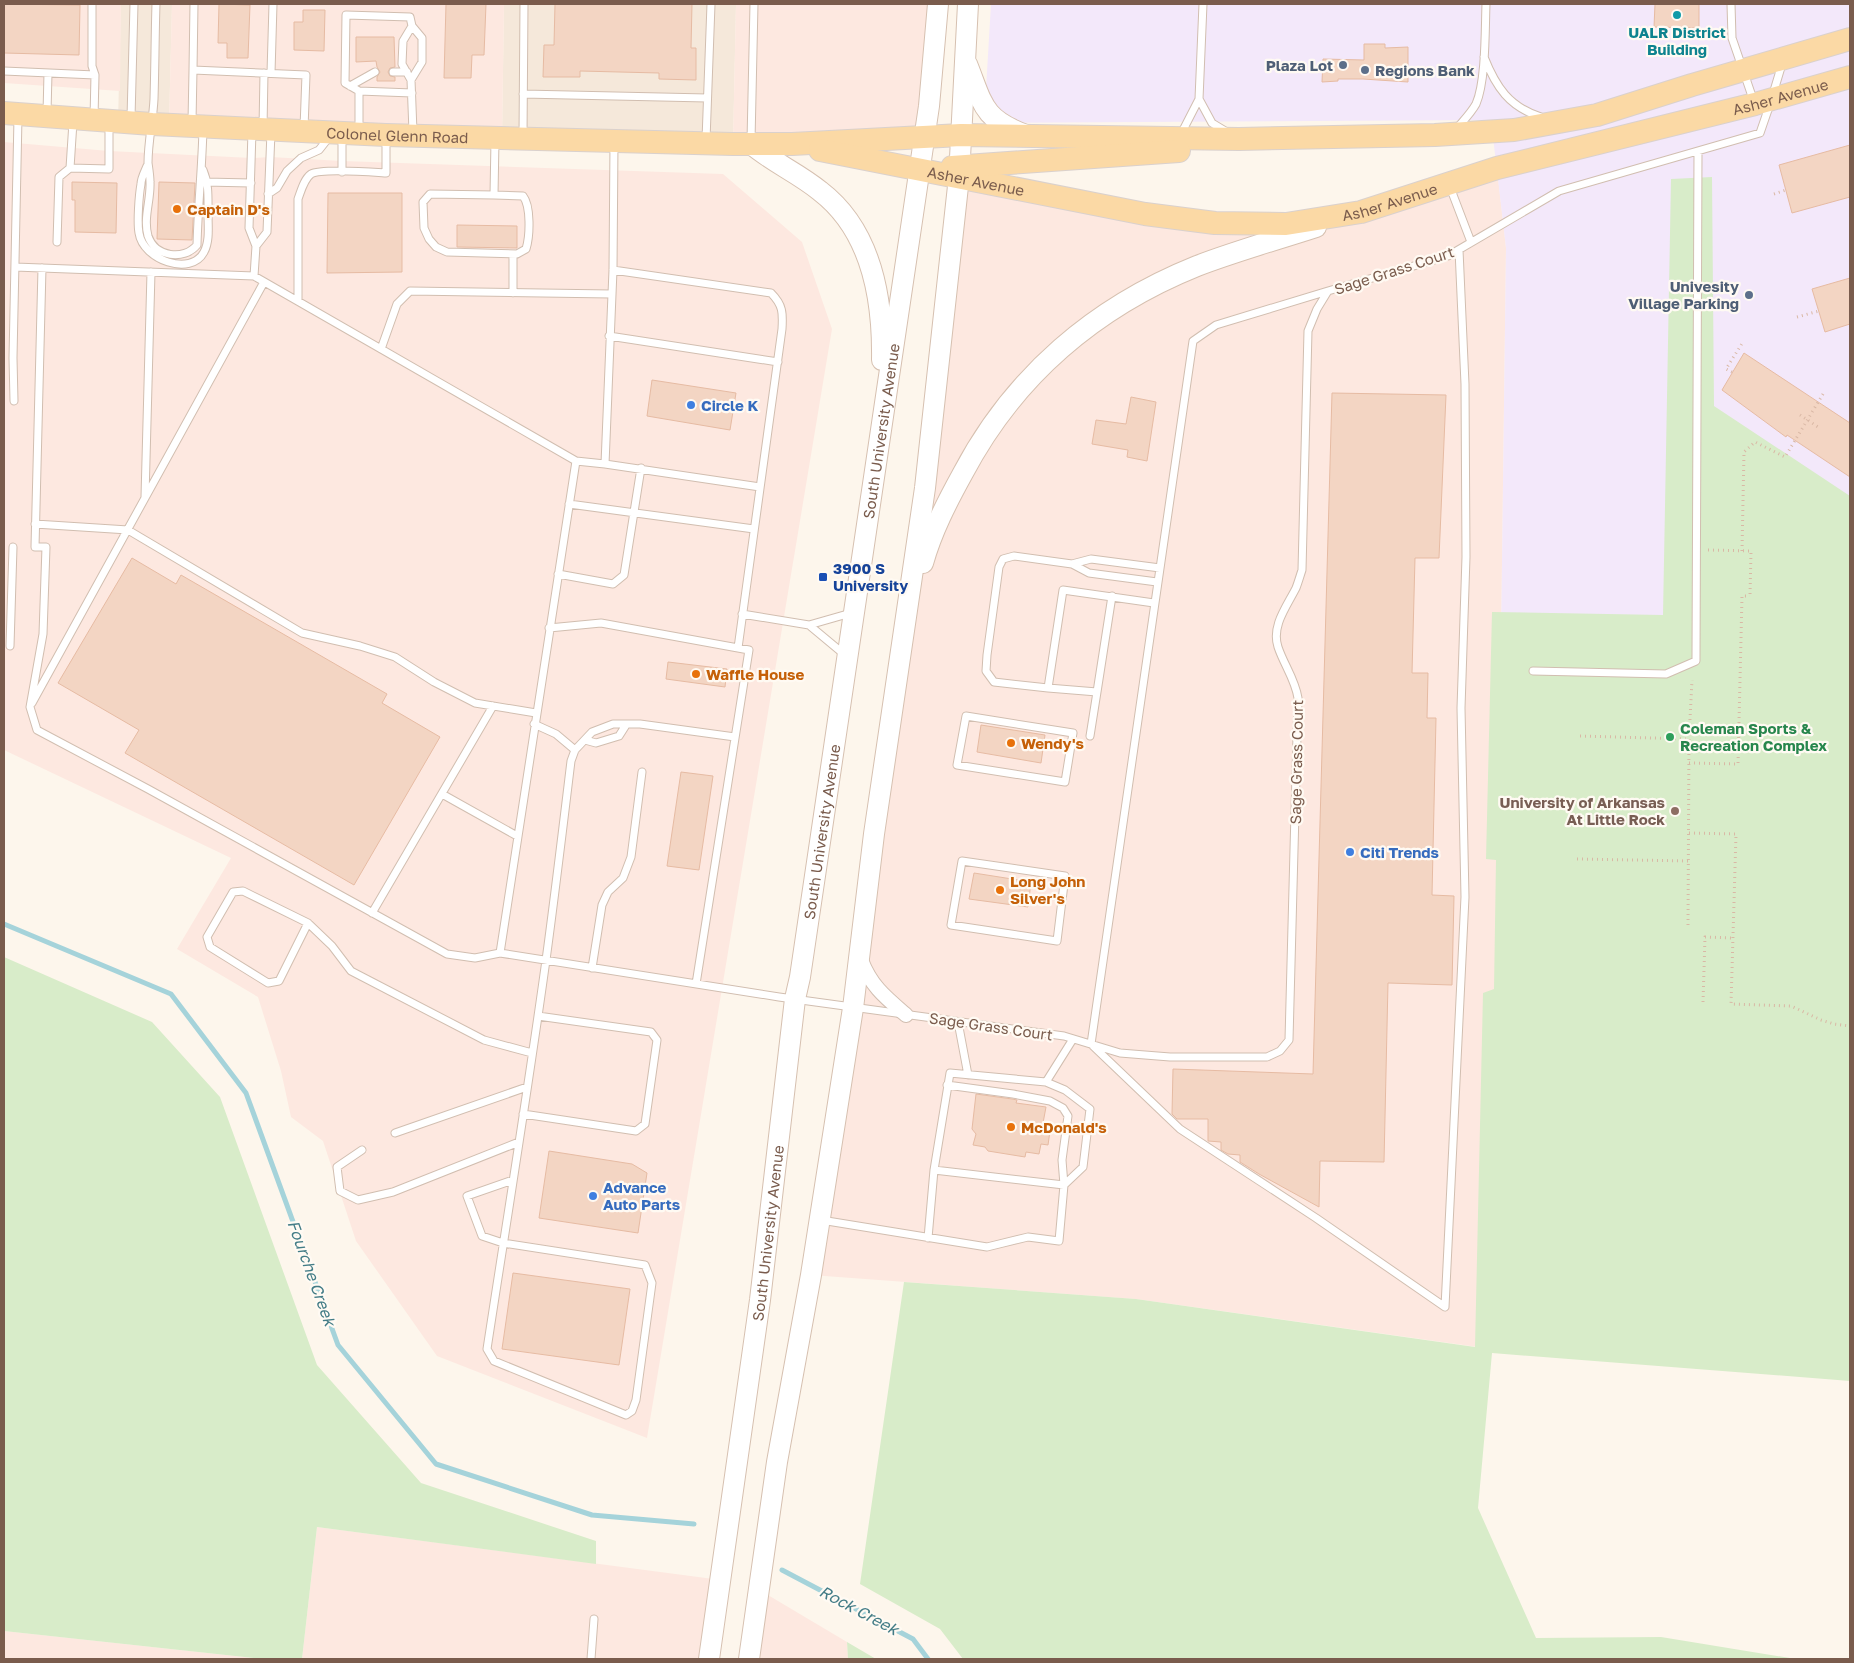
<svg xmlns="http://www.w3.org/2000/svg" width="1854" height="1663" font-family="'Golos Text',sans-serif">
<rect width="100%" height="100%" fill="#fdf6ec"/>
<path fill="#f5e8da" d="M121,4H172L169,125L118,122Z
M504,4H736L733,144L502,137Z"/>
<path fill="#fde8e0" d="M4,4H121L120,91L4,83Z
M172,4H504L502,137L169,125Z
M736,4H937L924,136L733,144Z
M4,142L109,151L252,158L270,157L342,161L723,174L802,242L832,329L647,1438L437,1356L356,1241L323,1141L291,1117L281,1071L258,997L177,949L231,858L4,750Z
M1497,168L1506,248L1492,1349L1136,1299L811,1275L959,177L1286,224Z
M317,1527L721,1580L709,1659H302Z
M758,1589L847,1642L848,1659H749Z
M4,1631L262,1659H4Z"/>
<path fill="#f3e8fa" d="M991,4H1850V1375L1492,1349L1506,248L1491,120L984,123Z"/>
<path fill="#d8ecc9" d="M1712,177L1714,406L1850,496V1381L1492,1353L1478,1508L1536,1638L1661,1637L1796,1659H963L940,1629L860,1584L904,1282L1136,1299L1475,1347L1483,993L1494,989L1496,860L1486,859L1492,612L1663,615L1671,179Z
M4,957L152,1022L220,1097L317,1365L421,1483L596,1541V1564L317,1527L302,1659H262L4,1631Z
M847,1642L876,1659H848Z"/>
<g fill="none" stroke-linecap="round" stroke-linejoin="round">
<path stroke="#a5d3da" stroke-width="5" d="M4,924L171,994L246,1093L338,1345L436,1464L592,1515L694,1524
M782,1570L913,1639L928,1659"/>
</g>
<path fill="#f3d5c3" stroke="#e6bba3" d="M4,4L80,5L79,55L4,53Z
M219,4L250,5L248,58H227V43H218Z
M446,4H486L484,55H472L471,78H444Z
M555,4H692L691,48H696V80L659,79V73L580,71V77H543L544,45H554Z
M1655,4H1699V28L1654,27Z
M303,10H325L324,51L294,50V22H303Z
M356,37H394L395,67L390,68L388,72L390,76L395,77V81H377V77L380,72L377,67L376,61L356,62Z
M1364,44H1385V48L1408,47V82L1363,79H1338V81L1322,82L1323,59L1364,60Z
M1850,145V197L1792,213L1779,165Z
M72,182L117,183L116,233L75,232V200H72Z
M159,182L195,183L192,240L157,239Z
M328,193H402V272L327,273Z
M457,225L517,226V248L457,247Z
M1850,278V324L1825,332L1812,289Z
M1744,353L1850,423V477L1787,435L1786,437L1722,390Z
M652,380L736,393L730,430L647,416Z
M1332,393L1446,395L1439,558H1415L1412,673H1428L1427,718H1436L1432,895L1454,896L1452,985L1388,983L1384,1162L1320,1161L1319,1207L1259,1174L1240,1162V1155L1228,1154L1221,1150V1142L1208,1141V1119H1177L1172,1114L1173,1069L1313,1074Z
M1131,397L1156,402L1147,461L1127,457L1128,450L1092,444L1096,420L1126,424Z
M132,558L176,584L181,575L387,694L382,703L440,737L354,885L125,753L139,730L58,683Z
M668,662L727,669L725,687L666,679Z
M981,725L1045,735L1041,763L977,752Z
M681,772L713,776L699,870L667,866Z
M974,873L1031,882L1028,907L969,899Z
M976,1094L1012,1099L1017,1100L1016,1103L1046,1107L1043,1123L1051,1124L1048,1145L1041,1144L1039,1154L1026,1152L1025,1157L988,1151L985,1147L973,1145L976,1134L972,1129Z
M549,1151L632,1164L647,1173L638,1233L539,1218Z
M513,1273L630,1289L619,1365L502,1349Z"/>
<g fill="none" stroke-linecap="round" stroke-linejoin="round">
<defs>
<path id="lane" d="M92,4V66L95,75L94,118
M156,4C155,35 155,67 154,99C153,120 148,142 148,163C149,170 150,176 150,182C151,200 143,218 148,236C155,257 184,261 197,245C198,206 202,168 203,129
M1731,4L1732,38L1754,102
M1484,57C1496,87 1509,107 1541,117
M193,70L194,4
M4,71L95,75
M393,72H407
M271,73L273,4
M411,80L422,62V38L412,26
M350,86L375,72
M359,91L412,93
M523,94L707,98
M1773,94L1782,64
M1199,99L1212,123L1227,132
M47,113L48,73
M131,118L134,4
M73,122L70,168L109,169V123
M192,122L193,70L306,75L304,128
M263,128L264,73
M1457,128C1464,120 1471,113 1476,104C1486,81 1485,30 1486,4
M252,131L249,228L256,246L254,276
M359,131V91L345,83L346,15L410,17L412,26L403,41L402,64L411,80L413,132
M1181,134L1199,99L1203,4
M342,135V172
M523,136L524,4
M706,140L711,4
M751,141L754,4
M147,166C145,171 141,178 141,184C139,195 137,222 139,233C143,260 191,277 204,252C210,241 208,226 208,214C208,198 209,184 203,170
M205,182L251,183
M1450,187L1471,242
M268,194L277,188L287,171L301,158L319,150L330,136
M494,195L523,196C531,206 530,236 526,249L517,254L447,252L436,247L429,239L424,228L423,202L430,194L494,195L495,140
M57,242L59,177L70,168
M256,246L267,232L271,132
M15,267L254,276L576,461L500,953L475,958L447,954L148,789L37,730L30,707L43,634L46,547H35L42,268
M613,270L771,293C783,305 783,313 782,329L738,648
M1328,291L1216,325L1193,341L1091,1044L1180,1129L1316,1218L1445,1307L1465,897L1461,708L1466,557L1465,384L1459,250
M513,293V254
M298,301V199C301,191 304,179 311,174C321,168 371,172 386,173V139
M609,336L778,362
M381,349L397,304L410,291L611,294
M14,401L13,358L18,117
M576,461L605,464L613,270L614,143
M605,464L760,487
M145,497L151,272
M569,504L754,529
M35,524L128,530L302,633L360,646L395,657L434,682L475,703L536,713
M1072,564L1091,559L1160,568
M558,574L613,584L624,575L641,468
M1112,596L1097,692L1048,688L1063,590L1154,603
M742,614L809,625
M549,628L601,623L749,650L696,984
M10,646L13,547
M845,655L809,625L851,613
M1533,671L1666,674L1696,661L1698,152
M1048,688L994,682L986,671L987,655L999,567L1003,559L1014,556L1072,564L1089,573L1157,582
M32,703L264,282
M966,716L1073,733L1065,782L957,765Z
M534,724L556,734L575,750
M1090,736L1097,692
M585,740L596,743L619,736L626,725
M442,794L517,836
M962,861L1065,876L1057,941L951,925Z
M372,913L493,706
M308,923L279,981L268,983L210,947L207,937L233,892L243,891L308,923L332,946L351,971L484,1040L532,1053
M500,953L779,997L1064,1036L1120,1053L1170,1057H1267L1280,1051L1289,1040L1298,698C1295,679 1284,665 1278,647C1271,626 1287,606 1296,588C1298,583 1300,576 1302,570L1308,331L1317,309L1328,291L1448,256L1559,191L1760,133L1770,104
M592,968L602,905L608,892L623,878L631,857L642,772
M958,1022L968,1075
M1046,1082L1073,1039
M523,1114L636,1131L645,1124L657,1040L651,1032L538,1016
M395,1133L527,1087
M362,1150L337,1167L340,1191L358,1200L393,1192L519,1142
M934,1170L1064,1185
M513,1180L467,1196L482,1236L503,1243L645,1265L652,1283L636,1400L632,1411L626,1415L494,1361L487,1349C507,1219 528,1090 546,960C555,894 563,827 571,761L575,750L592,732L613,724H640L735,737
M821,1220L987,1247L1028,1237L1059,1241L1064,1185L1062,1160L1068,1116L1063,1108L1050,1101L1013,1094L947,1085
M928,1238L934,1170L950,1073L1046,1082L1065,1090L1090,1109L1083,1167L1064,1185
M591,1659L594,1619"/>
<path id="street" d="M861,960C871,986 885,997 906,1015"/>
<g id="secondary">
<path d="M967,64C983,104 982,119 1026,135"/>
<path d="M751,144C772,162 798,173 820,191C871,230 883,299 882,360"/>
<path d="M923,563C932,531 947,502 963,473C1014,376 1095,307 1197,266C1236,251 1276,240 1316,227"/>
<path id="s1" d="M709,1659L760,1300L795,999L800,977L929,106L938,4"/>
<path d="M749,1659L777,1462L811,1275L853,1008L874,834L925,488L959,177L968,4"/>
</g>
<g id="primary">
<path id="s2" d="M4,113L152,124L386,135L733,144H792L961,135L1239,139L1435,135L1514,130L1597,115L1692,85L1850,39"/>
<path id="s3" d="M820,150L1145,214L1215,223L1286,224L1361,212L1497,168L1755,104L1850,77"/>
<path d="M952,167L1179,151"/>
</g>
</defs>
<use href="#lane" stroke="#d1beb0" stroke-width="9"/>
<use href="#street" stroke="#d1beb0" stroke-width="16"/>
<use href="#secondary" stroke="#d6c0b0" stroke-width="22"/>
<use href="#primary" stroke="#dad1cd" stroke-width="24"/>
<path stroke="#d9b8a5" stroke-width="3" stroke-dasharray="1 4" stroke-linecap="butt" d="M1774,194L1786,190
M1797,317L1819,311
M1732,372L1726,369L1743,342
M1800,415L1818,427
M1708,550L1751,551L1750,596
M1742,551L1744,452L1755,442L1785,457L1823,394
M1580,736L1689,739
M1689,763L1738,764L1742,596H1750
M1689,833L1736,834L1731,1004L1791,1006L1821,1020L1834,1024L1850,1026
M1577,859L1689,861
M1688,925L1689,739L1692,680
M1703,1002L1705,937L1732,938"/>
<use href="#lane" stroke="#fff" stroke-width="7"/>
<use href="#street" stroke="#fff" stroke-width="14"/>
<use href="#secondary" stroke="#fff" stroke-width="20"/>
<use href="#primary" stroke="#fbd9a5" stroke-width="22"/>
</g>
<circle fill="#0f9aa8" stroke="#fffaf3" stroke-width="2" cx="1677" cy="15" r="5"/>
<g fill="#5c6f8a" stroke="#fffaf3" stroke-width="2">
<circle cx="1343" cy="65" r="5"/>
<circle cx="1365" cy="70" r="5"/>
<circle cx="1749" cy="295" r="5"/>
</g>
<g fill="#e8710a" stroke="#fffaf3" stroke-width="2">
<circle cx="177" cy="209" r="5"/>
<circle cx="696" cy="674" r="5"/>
<circle cx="1011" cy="743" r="5"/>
<circle cx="1000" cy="890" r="5"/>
<circle cx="1011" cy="1127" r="5"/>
</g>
<g fill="#3f7fe0" stroke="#fffaf3" stroke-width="2">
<circle cx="691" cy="405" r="5"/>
<circle cx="1350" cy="852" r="5"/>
<circle cx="593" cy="1196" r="5"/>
</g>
<rect fill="#1a4fb4" stroke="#fffaf3" stroke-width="2" x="818" y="572" width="10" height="10" rx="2.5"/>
<circle fill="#2e9e5b" stroke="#fffaf3" stroke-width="2" cx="1670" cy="737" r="5"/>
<circle fill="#8d6e63" stroke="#fffaf3" stroke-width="2" cx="1675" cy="811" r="5"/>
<g text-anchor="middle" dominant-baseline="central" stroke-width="4.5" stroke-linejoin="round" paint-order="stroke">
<g font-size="15" font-weight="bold" fill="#0d838f" stroke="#fffaf3">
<text x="1677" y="32">UALR District<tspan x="1677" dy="17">Building</tspan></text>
</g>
<g font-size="15" font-weight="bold" fill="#4e5e75" stroke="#fffaf3" text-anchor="end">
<text x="1333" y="65">Plaza Lot</text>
<text x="1375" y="70" text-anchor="start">Regions Bank</text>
<text x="1739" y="286">Univesity<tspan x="1739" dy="17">Village Parking</tspan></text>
</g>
<g font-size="15" fill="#7a5c4d" stroke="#fffaf3">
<text stroke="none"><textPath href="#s3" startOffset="984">Asher Avenue</textPath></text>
<text stroke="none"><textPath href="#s2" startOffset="394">Colonel Glenn Road</textPath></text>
<text stroke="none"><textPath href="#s3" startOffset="159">Asher Avenue</textPath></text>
<text stroke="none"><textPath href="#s3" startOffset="579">Asher Avenue</textPath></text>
<text transform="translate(1394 270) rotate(-18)">Sage Grass Court</text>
<text stroke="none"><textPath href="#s1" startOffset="1240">South University Avenue</textPath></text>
<text transform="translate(1296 762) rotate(-89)">Sage Grass Court</text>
<text stroke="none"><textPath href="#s1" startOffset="835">South University Avenue</textPath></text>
<text transform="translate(991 1026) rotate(8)">Sage Grass Court</text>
<text stroke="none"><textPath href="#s1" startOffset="430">South University Avenue</textPath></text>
</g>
<g font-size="15" font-weight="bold" fill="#c56008" stroke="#fffaf3" text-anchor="start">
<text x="187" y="209">Captain D's</text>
<text x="706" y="674">Waffle House</text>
<text x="1021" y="743">Wendy's</text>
<text x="1010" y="881">Long John<tspan x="1010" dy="17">Silver's</tspan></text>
<text x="1021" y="1127">McDonald's</text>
</g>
<g font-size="15" font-weight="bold" fill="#366cbe" stroke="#fffaf3" text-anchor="start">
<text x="701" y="405">Circle K</text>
<text x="1360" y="852">Citi Trends</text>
<text x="603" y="1187">Advance<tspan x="603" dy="17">Auto Parts</tspan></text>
</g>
<g font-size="15" font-weight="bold" fill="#164399" stroke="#fffaf3" text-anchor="start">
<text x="833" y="568">3900 S<tspan x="833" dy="17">University</tspan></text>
</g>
<g font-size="15" font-weight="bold" fill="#27864d" stroke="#fffaf3" text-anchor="start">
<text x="1680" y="728">Coleman Sports &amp;<tspan x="1680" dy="17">Recreation Complex</tspan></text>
</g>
<g font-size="15" font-weight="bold" fill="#785e54" stroke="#fffaf3" text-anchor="end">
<text x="1665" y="802">University of Arkansas<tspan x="1665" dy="17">At Little Rock</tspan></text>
</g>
<g font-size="16" font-style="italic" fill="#437c86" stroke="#fffaf3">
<text transform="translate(312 1273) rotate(70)">Fourche Creek</text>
<text transform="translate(859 1610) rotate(28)">Rock Creek</text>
</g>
</g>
<rect width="1854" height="1663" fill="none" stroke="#7a5c4d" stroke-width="10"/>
</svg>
